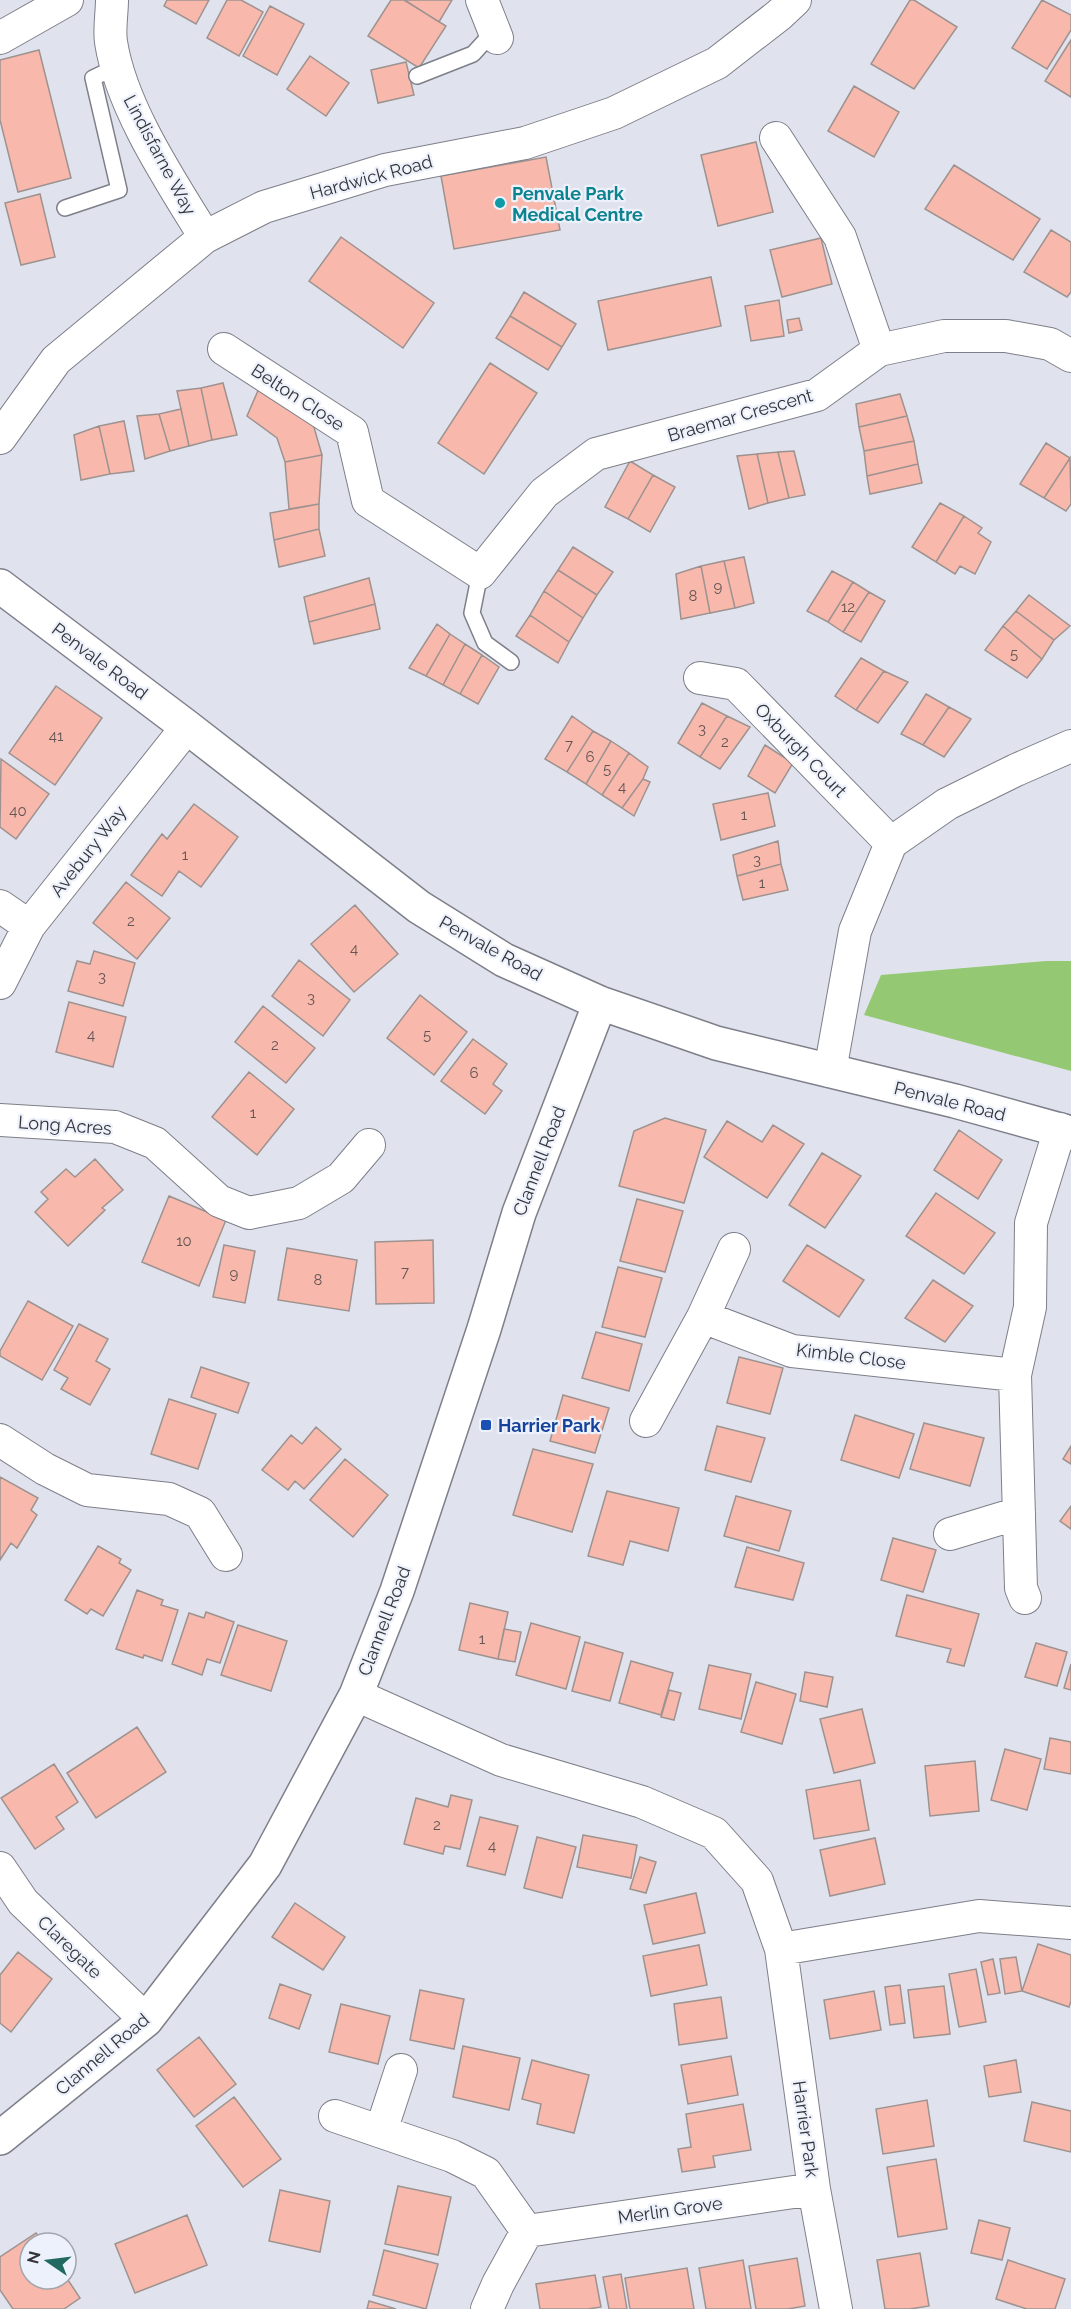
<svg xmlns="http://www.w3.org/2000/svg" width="1071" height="2309" font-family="Raleway,sans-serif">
<rect width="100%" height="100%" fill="#e0e3ee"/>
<path fill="#94c872" d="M1046,961H1071V1071L864,1015L881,975Z"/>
<path fill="#f8b9ac" stroke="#9e9290" stroke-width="1.5" d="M167,0H209L196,24L164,6Z
M227,0H241L263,12L239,56L207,38Z
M391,0H404L446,26L419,68L368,36Z
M407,0H452L439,22L406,1Z
M910,0H914L957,27L914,89L871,64Z
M1042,0L1071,15V30L1047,69L1012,48Z
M270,6L304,24L277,75L243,56Z
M1071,40V97L1045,81Z
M39,50L71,178L18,192L0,120V60Z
M310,56L349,83L326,116L287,89Z
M406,62L414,95L378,103L371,70Z
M854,86L899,112L874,157L828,131Z
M756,142L773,212L718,226L701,155Z
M546,157L560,230L454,249L441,176Z
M954,165L1040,219L1013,260L925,209Z
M40,194L55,257L21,265L5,203Z
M1051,230L1071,242V292L1067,297L1024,272Z
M341,237L434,303L403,348L309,281Z
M821,238L832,284L782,297L770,250Z
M711,277L721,326L608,350L598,301Z
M524,292L576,324L562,347L510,316Z
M779,300L784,336L751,341L745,306Z
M510,316L562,347L548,370L496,338Z
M799,318L802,330L789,333L787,320Z
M490,363L537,393L484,474L438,443Z
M223,383L237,435L212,440L201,388Z
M260,386L311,417L322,455L285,462L277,438L247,416Z
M201,388L212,440L189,446L177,391Z
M900,394L907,416L859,427L856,404Z
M181,409L189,446L170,451L159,414Z
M159,414L170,451L145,459L137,416Z
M907,416L914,441L864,451L859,427Z
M124,421L134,471L110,474L99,426Z
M99,426L110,474L81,480L74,435Z
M914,441L918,464L867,476L864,451Z
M1046,443L1070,458L1044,498L1020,484Z
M794,451L805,495L789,498L778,452Z
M778,452L789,498L768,503L757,454Z
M757,454L768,503L749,509L737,456Z
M322,455L319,504L289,509L285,462Z
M1070,458L1071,504L1066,511L1044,498Z
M630,461L653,475L628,519L605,507Z
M918,464L922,483L870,494L867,476Z
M653,475L675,487L650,532L628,519Z
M940,503L964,516L936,562L912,547Z
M319,504V529L274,540L270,513Z
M964,516L982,528L978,533L991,542L975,574L960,566L955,574L936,562Z
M319,529L325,556L279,567L274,540Z
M573,547L613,572L597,595L558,570Z
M744,557L754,603L735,608L724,561Z
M724,561L735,608L710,613L701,566Z
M701,566L710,613L681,619L676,574Z
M558,570L597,595L583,618L544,591Z
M832,571L853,582L828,622L807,611Z
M369,578L375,604L309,622L304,597Z
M853,582L869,592L843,632L828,622Z
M544,591L583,618L569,642L530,615Z
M869,592L885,601L861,642L843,632Z
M1029,595L1070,626L1054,640L1016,611Z
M375,604L380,629L314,644L309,622Z
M1016,611L1054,640L1042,659L1003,626Z
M530,615L569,642L558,663L516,636Z
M437,624L450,634L426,676L409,668Z
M1003,626L1042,659L1027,678L985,650Z
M450,634L465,644L443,685L426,676Z
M465,644L482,655L460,694L443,685Z
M482,655L499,667L478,704L460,694Z
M861,658L884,671L856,710L835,696Z
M884,671L908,682L878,723L856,710Z
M56,686L102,718L55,785L9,753Z
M926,694L949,707L923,745L901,734Z
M702,703L727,716L700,757L678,743Z
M949,707L971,719L944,757L923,745Z
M572,716L593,731L567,772L545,759Z
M727,716L750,727L720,769L700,757Z
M593,731L611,741L586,784L567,772Z
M611,741L629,753L602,795L586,784Z
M765,745L793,763L775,793L748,776Z
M629,753L648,767L643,779L622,808L602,795Z
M1,759L49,794L16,839L0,827Z
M643,779L650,782L634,816L622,808Z
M768,793L775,826L721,840L713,804Z
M194,804L238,837L201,887L179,871L162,896L131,875L162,834L167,839Z
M778,841L781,864L737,876L733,855Z
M781,864L788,890L743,900L737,876Z
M126,882L170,918L137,959L93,923Z
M355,905L398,954L354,992L311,944Z
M94,951L135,963L123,1006L68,991L77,961L90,964Z
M299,960L350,1000L323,1036L272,996Z
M420,995L467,1032L434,1075L387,1038Z
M69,1002L126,1017L113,1067L56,1052Z
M263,1006L315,1048L286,1083L235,1042Z
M473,1039L507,1064L493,1084L502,1091L485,1114L441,1081Z
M249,1072L294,1109L257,1155L212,1117Z
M665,1118L706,1130L684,1203L619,1186L634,1131Z
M727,1121L762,1142L773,1125L804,1144L767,1198L704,1157Z
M959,1130L1002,1160L978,1199L934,1170Z
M822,1153L861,1176L825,1228L789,1205Z
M95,1159L123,1190L102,1208L105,1210L68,1246L35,1212L48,1199L41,1192L66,1169L75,1177Z
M936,1193L995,1233L964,1274L906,1236Z
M169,1196L226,1220L199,1286L142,1262Z
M637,1199L683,1211L665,1272L620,1261Z
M433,1240L434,1303L376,1304L375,1242Z
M224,1245L255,1251L245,1303L213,1297Z
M807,1245L864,1280L839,1317L783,1281Z
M287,1248L357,1260L349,1311L278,1300Z
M618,1267L662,1278L645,1337L602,1327Z
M933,1280L973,1306L945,1342L905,1318Z
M28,1301L73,1326L42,1380L0,1356V1351Z
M79,1324L108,1339L96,1361L110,1369L90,1405L61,1389L68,1378L54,1370Z
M596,1332L642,1344L629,1391L582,1378Z
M739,1357L783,1368L770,1414L727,1403Z
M201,1367L249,1383L238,1413L191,1397Z
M563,1395L609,1408L595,1453L550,1441Z
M169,1399L216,1414L198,1469L151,1454Z
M855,1415L914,1434L899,1478L841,1460Z
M924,1423L984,1438L970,1486L910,1469Z
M717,1426L765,1438L751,1482L705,1470Z
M316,1427L341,1449L304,1489L295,1481L288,1490L262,1470L291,1435L302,1444Z
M1071,1446V1464L1063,1459Z
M533,1449L593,1464L572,1532L513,1515Z
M345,1459L388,1495L353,1537L310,1500Z
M0,1477L38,1498L31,1510L37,1515L17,1548L11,1543L0,1560Z
M607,1491L679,1508L668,1551L630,1541L623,1565L588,1556Z
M736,1496L791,1511L779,1551L724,1536Z
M1071,1506V1529L1060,1521Z
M893,1538L936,1550L923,1592L881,1580Z
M98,1546L121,1559L119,1563L131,1570L103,1616L91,1609L87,1614L65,1600Z
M747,1547L804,1563L793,1600L735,1587Z
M137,1590L163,1600L161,1605L178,1610L162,1661L144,1655L143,1658L116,1649Z
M907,1595L979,1614L964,1666L947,1662L951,1649L896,1636Z
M470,1603L508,1612L498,1659L459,1650Z
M206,1612L234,1622L220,1663L207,1659L202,1675L172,1664L189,1613L204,1618Z
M531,1623L580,1637L566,1689L516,1675Z
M238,1625L287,1641L271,1691L221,1675Z
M504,1629L521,1632L515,1662L498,1659Z
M585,1642L623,1653L610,1701L572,1691Z
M1036,1643L1067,1652L1057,1686L1025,1677Z
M631,1661L673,1673L661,1715L619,1703Z
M1071,1664V1690L1064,1688Z
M709,1665L751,1674L741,1719L699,1709Z
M805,1672L833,1677L827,1707L800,1701Z
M756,1682L796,1694L782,1744L741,1732Z
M669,1690L681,1693L674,1720L661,1717Z
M862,1709L875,1763L834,1773L820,1719Z
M137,1727L166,1772L96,1818L67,1773Z
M1050,1738L1071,1742V1774L1044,1769Z
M1005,1749L1041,1759L1027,1810L991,1800Z
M975,1761L979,1811L930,1816L925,1766Z
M54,1764L78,1802L56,1817L64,1829L35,1849L1,1798Z
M860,1780L869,1830L814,1839L806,1790Z
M451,1795L472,1800L460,1849L445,1846L443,1854L404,1844L416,1798L448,1807Z
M480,1817L518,1826L505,1875L467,1866Z
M583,1835L637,1845L631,1878L577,1867Z
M537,1837L576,1847L562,1898L524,1888Z
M875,1838L885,1884L830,1896L820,1850Z
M640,1857L656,1862L646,1893L630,1889Z
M696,1893L705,1933L653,1944L644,1905Z
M295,1903L345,1937L323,1970L272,1937Z
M1038,1944L1071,1955V2001L1069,2007L1022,1991Z
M699,1945L707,1985L651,1996L643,1956Z
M18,1952L52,1979L11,2032L0,2023V1975Z
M1016,1957L1022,1991L1005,1994L1000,1959Z
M993,1959L1000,1993L988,1995L981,1962Z
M976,1969L986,2022L959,2027L949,1974Z
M280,1984L311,1995L299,2029L269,2018Z
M900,1985L905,2023L890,2025L885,1987Z
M944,1986L950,2034L914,2038L908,1990Z
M420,1990L464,1999L454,2049L410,2040Z
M874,1991L881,2030L830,2039L824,2000Z
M721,1997L727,2038L679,2045L674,2004Z
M341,2004L390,2016L378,2064L329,2052Z
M199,2037L236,2084L194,2117L157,2070Z
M463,2046L520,2058L509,2110L453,2097Z
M731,2056L738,2095L688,2104L681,2065Z
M532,2060L589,2075L574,2133L537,2124L541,2104L522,2099Z
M1016,2060L1021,2092L989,2097L984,2066Z
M234,2097L281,2159L243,2187L196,2126Z
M927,2100L934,2146L883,2154L876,2109Z
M1032,2102L1071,2111V2152L1024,2141Z
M743,2104L751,2150L713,2156L715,2167L682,2172L678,2149L691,2147L686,2114Z
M936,2159L947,2229L898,2237L887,2167Z
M398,2186L451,2197L438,2255L385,2244Z
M280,2190L330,2201L320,2252L269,2241Z
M187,2215L207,2265L135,2293L115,2244Z
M979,2220L1010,2228L1002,2260L971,2253Z
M36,2233L43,2243H30V2279H66V2277L80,2298L64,2309H13L0,2290V2257Z
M384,2250L438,2264L426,2309L373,2295Z
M920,2253L929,2306L910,2309H885L877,2260Z
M797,2258L805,2306L788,2309H756L749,2266Z
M743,2260L751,2309H706L699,2268Z
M1008,2260L1065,2279L1055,2309H1027L996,2299Z
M687,2268L694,2309H630L625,2278Z
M621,2274L627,2309H609L603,2277Z
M595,2275L601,2307L588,2309H540L536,2284Z
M369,2301L396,2309H367Z"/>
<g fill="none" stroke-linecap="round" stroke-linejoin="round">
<defs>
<path id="lane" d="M417,76L473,54L494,31
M65,208L119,190L93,78L118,66
M480,573L472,613L485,643L511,662"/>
<path id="street" d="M112,0C112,13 109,29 111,42C121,107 170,180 205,237
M482,0L497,38
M0,38L67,0
M776,138L840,237L879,350
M224,349L352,432L368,501L480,573L544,493L596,454L817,395L879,350L944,336H1006L1050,344L1071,356
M0,438L56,360L205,237L264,207L385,170L525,143L614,113L717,63L779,15L795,0
M700,678L736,684L891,843
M0,906L29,926
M0,983L29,926L187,727
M830,1071L855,931L891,843L947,804L1016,770L1071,746
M0,1120L115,1127L155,1143L219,1201L249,1213L299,1203L341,1178L369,1145
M703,1317L734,1249
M646,1421L703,1317L792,1351L1015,1375
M0,1440L45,1469L87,1490L169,1499L200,1513L226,1555
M950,1534L1019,1513
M1025,1598L1021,1588L1015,1375L1030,1307L1031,1223L1060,1129
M356,1695L501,1760L642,1802L714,1833L757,1881L781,1949L814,2189L836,2309
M0,1868L23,1902L146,2020
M781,1949L979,1916L1071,1923
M335,2116L452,2156L486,2173L527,2231L498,2284L487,2309
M381,2131L401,2070
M527,2231L814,2189"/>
<path id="secondary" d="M0,586L187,727L419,907L504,960L600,1003L716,1043L955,1101L1071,1133
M0,2138L146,2020L265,1865L356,1695L397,1591L484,1329L519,1213L600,1003"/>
</defs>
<use href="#lane" stroke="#7d7f89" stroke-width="18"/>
<use href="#street" stroke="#7d7f89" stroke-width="34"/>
<use href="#secondary" stroke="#7d7f89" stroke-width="36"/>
<use href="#lane" stroke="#fff" stroke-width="15"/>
<use href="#street" stroke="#fff" stroke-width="32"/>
<use href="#secondary" stroke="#fff" stroke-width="33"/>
</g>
<circle fill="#0f9aa8" stroke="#edf1fb" stroke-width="2" cx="500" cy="203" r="6"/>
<rect fill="#1a4fb4" stroke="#edf1fb" stroke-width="2" x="480" y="1419" width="12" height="12" rx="3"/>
<g text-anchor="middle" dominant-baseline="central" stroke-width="4.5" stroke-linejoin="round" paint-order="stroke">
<g font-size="15" fill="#645555">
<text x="718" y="587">9</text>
<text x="693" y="596">8</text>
<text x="848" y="607">12</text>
<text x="1014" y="654">5</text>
<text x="702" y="729">3</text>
<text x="56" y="736">41</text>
<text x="725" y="742">2</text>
<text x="569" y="745">7</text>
<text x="590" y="757">6</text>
<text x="607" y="769">5</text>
<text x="622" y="787">4</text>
<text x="18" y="811">40</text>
<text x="744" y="815">1</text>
<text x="185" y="855">1</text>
<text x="757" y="860">3</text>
<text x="762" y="883">1</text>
<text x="131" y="921">2</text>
<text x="354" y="949">4</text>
<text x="102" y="977">3</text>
<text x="311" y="998">3</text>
<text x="91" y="1035">4</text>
<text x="427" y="1035">5</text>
<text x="275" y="1045">2</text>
<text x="474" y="1073">6</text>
<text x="253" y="1113">1</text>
<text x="184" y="1241">10</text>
<text x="405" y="1272">7</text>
<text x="234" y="1274">9</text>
<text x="318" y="1280">8</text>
<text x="482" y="1639">1</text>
<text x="437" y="1825">2</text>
<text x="492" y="1846">4</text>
</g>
<g font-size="18" fill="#333438" stroke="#edf1fb">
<text transform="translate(160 155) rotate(62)">Lindisfarne Way</text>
<text transform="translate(371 177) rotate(-15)">Hardwick Road</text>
<text transform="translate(298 397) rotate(33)">Belton Close</text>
<text transform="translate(740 415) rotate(-16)">Braemar Crescent</text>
<text transform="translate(100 661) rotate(37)">Penvale Road</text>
<text transform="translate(801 750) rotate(46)">Oxburgh Court</text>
<text transform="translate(88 851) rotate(-52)">Avebury Way</text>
<text transform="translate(491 948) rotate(29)">Penvale Road</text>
<text transform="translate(950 1101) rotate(14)">Penvale Road</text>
<text transform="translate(65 1125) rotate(4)">Long Acres</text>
<text transform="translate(539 1161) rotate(-69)">Clannell Road</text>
<text transform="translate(851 1356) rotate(7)">Kimble Close</text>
<text transform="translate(384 1621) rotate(-69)">Clannell Road</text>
<text transform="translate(70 1947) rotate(44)">Claregate</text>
<text transform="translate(102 2054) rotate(-40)">Clannell Road</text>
<text transform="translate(806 2129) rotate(82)">Harrier Park</text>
<text transform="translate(670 2210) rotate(-8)">Merlin Grove</text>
</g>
<g font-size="18" font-weight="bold" fill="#0d838f" stroke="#edf1fb" text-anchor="start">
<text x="512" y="193">Penvale Park<tspan x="512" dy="21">Medical Centre</tspan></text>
</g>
<g font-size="18" font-weight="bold" fill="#164399" stroke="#edf1fb" text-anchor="start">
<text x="498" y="1425">Harrier Park</text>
</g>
</g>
<g transform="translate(48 2261) rotate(284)"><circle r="28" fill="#edf1fb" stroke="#a3a5ad" stroke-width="1.5"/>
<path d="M0-4.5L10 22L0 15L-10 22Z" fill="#226a61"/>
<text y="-9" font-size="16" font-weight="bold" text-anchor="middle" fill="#333438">N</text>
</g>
</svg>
